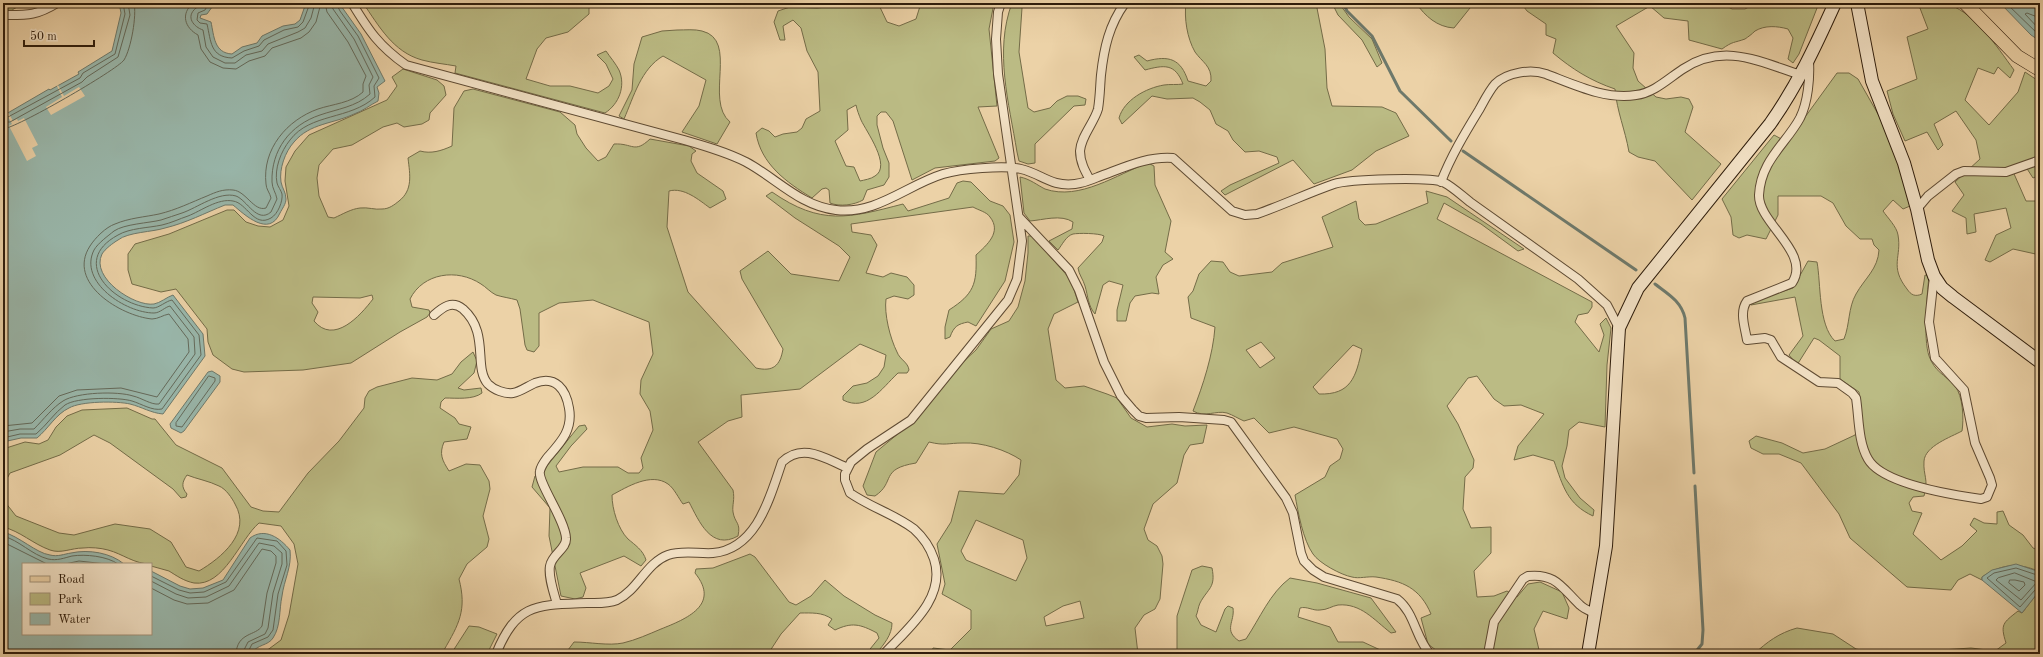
<svg xmlns="http://www.w3.org/2000/svg" width="2043" height="657" font-family="'Old Standard TT',serif">
<rect width="100%" height="100%" fill="#ecd2a7"/>
<filter id="stains"><feTurbulence type="fractalNoise" baseFrequency=".005" numOctaves="4"/><feColorMatrix values="0 0 0 0 .2 0 0 0 0 .09 0 0 0 0 .02 0 0 0 .5 -.17"/></filter>
<radialGradient id="worn" r=".72"><stop offset=".6" stop-color="#630" stop-opacity="0"/><stop offset="1" stop-color="#630" stop-opacity=".3"/></radialGradient>
<path fill="#bbbb84" stroke="#746c48" fill-rule="evenodd" d="M3,3H24L12,10H3Z
M363,3H607L589,6V14L568,32L546,38L537,49L526,79L550,86H570L598,93L609,86L613,79L606,64L597,55L606,51C610,57 616,64 619,70C626,86 619,104 605,113L455,73L456,66C445,64 433,63 422,60C393,52 379,26 363,3Z
M847,3H878L887,22L899,26L916,19L921,3H994L989,29L997,106L978,107L999,158L995,161L935,168L912,180L893,121L886,112H881L877,116V125L883,148L889,163V177L884,185L867,190L863,200C854,205 840,207 830,203L829,190L826,188L822,189L812,198C786,182 761,164 756,133L762,128L769,131L775,137L783,134L797,132L802,128L806,119L820,111L818,72L807,51L801,28L793,20L783,26L785,40H780L774,22L778,11L790,7L817,8L846,5ZM856,105C857,110 859,115 861,120C866,131 892,166 875,176C871,179 864,180 860,181L854,167L846,166L835,141L848,130L847,110Z
M1012,3H1024L1022,8L1019,52L1028,108L1034,112L1050,108L1057,101L1067,96H1078L1086,99L1085,105L1074,106L1035,144V163L1028,164L1019,161L1017,152C1009,103 994,51 1012,3Z
M1186,3H1316L1325,49L1327,88L1332,106L1382,107L1396,113L1409,136L1376,151L1352,170L1314,184L1293,160L1225,195L1221,191L1230,185L1279,163L1277,157L1259,151L1245,152L1233,140L1228,131L1216,124L1210,110L1200,102L1193,98L1167,99L1152,96L1122,124L1119,118C1124,100 1146,88 1164,85C1170,84 1177,85 1183,84C1175,63 1164,65 1145,70L1134,57L1139,55L1147,61C1169,55 1181,59 1188,81L1206,86L1211,81C1212,66 1202,62 1195,52C1187,38 1184,18 1186,3Z
M1332,3H1339L1349,17L1372,39L1382,63L1377,67L1362,40L1338,15Z
M1416,3H1474L1454,28C1437,27 1425,16 1416,3Z
M1521,3H1721L1732,9H1745L1756,3H1819L1799,54L1793,63L1788,59L1793,38L1788,29C1777,26 1765,25 1755,31C1752,34 1748,37 1745,39C1734,43 1733,41 1722,49L1689,40L1688,21L1664,18L1650,6L1616,26L1634,53L1633,68L1638,81L1656,97L1666,99L1681,97L1689,99L1693,107L1685,132L1721,164L1692,200L1655,161L1638,157L1629,152C1625,129 1617,112 1615,89C1591,81 1572,69 1553,53L1556,39L1546,35V24L1527,11Z
M1918,3C1926,3 1935,2 1943,3C1973,9 1997,47 2014,70L2010,78L1998,67L1994,74L1978,68L1965,100L1989,125L2018,92L2025,72L2040,82V175L2033,178L2024,164L2011,167L2026,201H2040V255L2013,249L1990,262L1985,260L1996,235L2011,228L2006,208L1974,214L1976,232L1967,234L1966,218L1952,211L1964,195L1955,182L1980,159L1976,140L1956,111L1934,124L1943,145L1938,150L1927,132L1905,141L1893,114L1887,91L1917,79L1907,37L1928,29Z
M677,30C685,30 695,29 702,31C739,40 704,100 730,122L717,144L682,132L699,106L706,80L663,56C641,69 634,96 624,119L619,116L632,90L634,64L642,37L662,31Z
M403,69L437,80L444,86L446,95L430,113L429,120L422,124L404,127L397,123L383,127L352,145L333,149L319,165L317,178L319,196L328,217L334,218C343,214 351,209 360,208C368,207 375,210 382,209C389,209 394,205 399,201C413,190 410,175 408,158L420,151C431,154 441,151 452,146L454,108L464,91L473,89L560,112L575,125L577,134L586,148L598,161L606,157L614,144C633,143 634,154 650,139L689,146L696,151L692,154L691,161L697,173L723,191L726,199L710,208C699,200 684,187 669,191L667,227L688,292L756,368C773,372 780,366 783,349L742,279L740,271L768,251L791,274L839,281L850,257L839,246L795,218L766,196L772,192C821,226 849,218 903,204L908,211L949,198L957,183L963,181L971,182L990,201L1003,206L1010,215L1014,242L1005,281L976,326L968,322C958,324 954,326 950,337L945,339V327L949,310C974,294 977,284 976,255C987,245 1002,232 990,217C987,212 978,210 973,207L851,224L852,232L871,235L877,245L866,273L883,277L891,273L907,277L914,285V295L908,299L894,296L886,299C884,314 890,338 897,352C900,360 908,362 909,370L907,373H898C881,389 867,412 843,400V396L853,386L867,383L878,376L884,367L886,355L860,344L800,389L741,395L742,417L728,421L698,442L733,490C735,500 732,505 733,512C735,524 741,522 738,536C711,551 699,521 689,502L683,504C679,499 674,488 668,484C651,472 627,487 612,495C612,509 618,529 628,539C635,545 643,550 646,560L641,566L624,556L580,573L586,588L583,597L575,599L561,596L549,536L550,508L532,487L535,476L543,474L547,466L579,426L585,425L587,429L571,446L556,466L559,472L583,467H618L628,473H639L643,468L641,458L653,430L650,411L640,394L641,380L653,354L649,322L593,300L559,303L539,313V346L534,352L527,350L525,345L520,309L517,300C510,298 502,297 496,295C490,292 486,287 481,284C457,268 423,273 410,299L412,307L429,310L430,313L427,317L400,332L351,363L303,370L244,372L232,369L213,355L208,342L207,329L176,289L161,292L132,284L128,270V254L135,244L169,234L227,210H234L246,222L258,226L270,227L283,220L289,206L285,181L286,167L295,151L309,135L387,100L397,86L392,77ZM372,295L373,299C360,316 334,345 314,321L318,312L312,303L313,297L360,298Z
M1837,73H1849L1858,79L1882,121L1907,186L1910,206L1903,209L1893,200L1883,211C1887,217 1897,227 1898,235C1902,257 1889,266 1907,289C1911,295 1915,297 1922,294L1925,275L1929,276C1927,296 1923,338 1929,356C1935,372 1944,374 1955,386C1963,396 1964,419 1962,431C1951,437 1925,446 1924,461C1923,476 1929,479 1924,496L1913,497L1909,503L1912,511L1922,513L1913,534L1941,560L1962,546L1977,531L1970,525L1974,518L1984,523L1997,524V512L2003,511L2009,525L2023,535L2033,548L2040,551V572C2019,562 2001,564 1982,577V580L1970,574L1958,580L1951,590L1907,587L1850,538L1839,514L1801,463L1779,454H1763L1751,448L1749,441L1756,436L1782,443L1803,453L1825,449L1855,435L1862,423L1859,392L1840,379V356L1819,340L1814,338L1797,365L1789,355L1803,336L1795,297L1751,305L1752,302L1793,288L1808,261L1817,262C1821,283 1818,325 1835,341L1844,339C1850,324 1848,308 1856,294C1865,278 1878,269 1879,250L1874,245L1872,239H1860L1846,226L1833,203L1821,196H1778V215L1766,239L1747,235L1739,238L1733,235L1731,217L1722,199L1774,135L1787,142Z
M1148,163L1154,166L1155,185L1171,221L1165,252L1173,259L1163,265L1156,277L1159,294L1152,293L1135,296L1130,303L1126,321H1117V310L1123,285L1109,281L1103,285L1095,314C1088,306 1088,296 1085,286C1083,279 1079,275 1078,268L1102,242L1104,236C1099,233 1078,233 1073,234C1066,236 1062,245 1058,250L1049,241L1072,229L1073,222C1061,214 1043,220 1030,221L1024,213L1020,177C1030,179 1037,185 1045,189C1080,201 1117,174 1148,163Z
M1426,191L1447,197L1524,249L1518,251L1481,224L1444,203L1437,219L1592,302V307L1588,313L1578,315L1575,322L1599,352L1604,335L1600,324L1606,318L1611,328L1607,365L1605,427L1579,422L1569,430L1567,446L1562,466L1565,478L1580,498L1594,510L1593,516C1567,504 1563,486 1554,461L1533,455L1514,460L1518,446L1544,414L1521,405L1504,406L1494,399L1477,376L1468,378L1447,406L1458,424L1474,460L1473,468L1465,477L1463,509L1471,528L1491,527V553L1474,571L1477,597L1494,596L1507,591L1517,597L1528,584L1540,582L1562,592L1569,608L1567,619L1543,611L1534,629L1540,654H1441L1428,644L1421,618L1431,614C1420,588 1403,581 1376,577C1368,576 1359,579 1352,577C1341,575 1319,563 1313,554C1303,540 1298,512 1295,495L1325,477L1330,466L1340,459L1343,449L1337,439L1294,427L1269,433L1254,418L1244,421C1239,419 1233,415 1227,413C1216,410 1205,418 1193,411C1203,385 1213,355 1215,327L1191,318L1188,297L1193,291L1199,274L1211,261L1223,262L1230,272L1239,276L1272,272L1282,263L1333,247L1322,217L1356,201L1359,219L1365,225L1376,224L1428,203ZM1261,342L1275,358L1260,368L1246,350ZM1353,345L1362,349C1356,377 1351,395 1319,394L1313,387Z
M1028,236H1032L1071,280L1078,302L1054,314L1048,329L1056,380L1065,388L1084,386L1107,394L1117,398L1131,418L1147,427L1172,424L1185,426L1207,425L1203,443L1190,445L1184,455L1177,483L1153,504L1144,529L1148,540L1157,546L1162,556L1163,564L1160,599L1155,609L1144,615L1135,628L1138,654H931L933,648L950,650L971,629V610L942,594L945,584L937,544L951,522L959,491L1004,494L1019,475L1021,460C1006,450 982,442 963,443C948,443 945,446 929,442L916,463C879,469 896,482 875,496L867,495L863,486L876,452L917,418L962,363L976,350L991,329L1009,321L1018,307L1025,281L1028,253ZM976,520L1023,540L1027,558L1016,581L966,560L961,551ZM1080,601L1084,618L1046,626L1044,617L1063,606Z
M473,352L477,361L474,373L458,388L464,390L481,388L482,393C473,400 456,398 445,398L441,402L440,408L455,418L459,424L471,427L467,439L444,442C439,454 442,460 449,471L466,464L480,465L489,481L490,489L483,516L489,539L487,547L467,564L459,579C467,610 459,624 444,650L445,654H262L281,640L289,615L298,564L294,544L281,526L259,523C240,539 224,587 194,583C184,581 177,576 169,571C163,569 157,568 151,566V564C134,564 123,554 108,550C101,548 90,547 83,548C71,548 61,554 50,550C33,544 20,531 3,527V493L5,502L16,516L59,533L74,535L115,524L150,529L171,542L186,567L199,571C221,558 252,533 235,504C232,498 226,489 219,486C209,481 197,479 187,475C182,482 181,487 187,494L186,497L181,498L173,489L110,443L94,435L60,455L10,473L3,486V449L25,442L39,444L48,440L56,427L67,416L82,410L127,408L152,419H155L176,445L222,468L251,507L263,511L279,512L308,473L339,441L364,408L365,398L369,391L377,387L412,378L437,380L452,374L461,362Z
M750,554L755,557L789,602L796,605L811,596L825,580L844,596L875,615L892,623C892,635 884,644 876,654H866L879,638L877,633C860,624 852,622 835,630L828,625L832,619C822,612 812,613 800,613L781,634L768,654H565L574,642C590,642 608,646 623,643C636,640 649,634 661,629C686,619 721,605 695,573L696,569L713,568Z
M1202,566L1212,568C1216,588 1208,588 1200,603C1198,607 1198,612 1196,616L1201,625L1216,632L1225,609L1228,606L1233,608C1235,622 1223,630 1239,641L1246,639C1260,618 1270,593 1290,578L1317,583L1371,598L1396,632L1391,633C1374,620 1361,603 1338,605C1332,606 1327,610 1320,610C1313,611 1307,606 1300,608L1298,617L1330,627L1338,642H1363L1389,654H1354L1346,650H1337L1332,654H1177V616L1192,570Z
M2040,590V654H1883L1971,648L1995,651L2006,643C2000,624 2003,623 2018,611L2022,613Z
M469,626L479,627L497,634L487,654H451Z
M1797,628L1833,634L1856,649L1882,654H1754C1767,642 1779,633 1797,628Z"/>
<path fill="#99b7ab" stroke="#6e796b" d="M119,3H215L207,14L201,15L200,18L211,22C214,36 214,53 232,54L242,47L257,43L262,36L283,26L295,24L300,20L306,3H339L361,34L385,81L377,87L379,93L378,101C370,105 363,111 354,114C333,124 310,123 294,142C285,152 279,169 281,182C282,188 286,192 286,199C286,204 282,209 280,213C269,238 245,215 233,205H225C205,213 186,223 165,228C153,232 128,232 118,240C113,243 105,249 102,254C90,278 135,307 154,304C160,303 167,297 173,295L203,334L205,356L163,414C151,413 142,407 130,404C117,401 81,401 69,408C56,414 48,429 37,438H21L3,442V112L6,114L49,89L50,90L79,74L78,72L112,51L121,13Z
M2000,3H2029L2040,10V41L2031,35Z
M212,371L220,376V382L184,431L181,433L171,428L170,424L208,372Z
M3,532C19,536 36,553 50,555C58,557 64,554 71,553C89,549 111,553 124,564H23V634H151V571L180,586L190,589L203,588L223,580L250,538C265,527 280,538 290,550C292,567 284,580 282,596C279,610 281,626 273,638C268,646 257,644 251,654H3Z
M2016,564L2040,572V590L2022,613L1982,580V577L1992,570Z"/>
<path fill="#ecd2a7" d="M58,85L64,96L79,87L85,96L51,115L46,107L62,97L57,86Z
M8,112L13,121L17,119L18,121L24,118L38,145L32,148L36,156L27,161L9,126L12,124L6,113Z"/>
<g fill="none" stroke-linecap="round" stroke-linejoin="round">
<path stroke="#646a5b" stroke-width="1" d="M193,3C180,14 185,28 198,35L201,49L210,62L223,68L236,69L249,61L265,56L272,48L301,38L309,32L316,22L321,3
M203,3C201,7 199,6 196,8C185,17 194,27 203,30L206,47L213,57L225,63H235L246,55L262,51L268,44L298,32L305,28L311,18L315,3
M209,3L205,10L198,13L197,20L200,23L207,24C211,41 210,57 232,58L244,51L259,46L264,40L284,30L298,27L303,22L310,3
M2006,3L2040,36
M2040,18L2027,13L2025,14L2040,30
M3,117H8L80,78L83,73L115,54L125,14L123,3
M3,122H10L82,82L87,77L118,57L130,15L128,3
M3,129C15,129 117,70 124,60C131,49 137,15 134,3
M209,376L215,378V381L182,427L176,426V423Z
M3,426L32,423L59,396L77,390L121,388L157,397L189,352L188,339L169,314C163,315 158,319 152,319C121,316 66,283 90,246C95,238 106,227 115,224C129,218 145,217 159,214C176,210 192,202 207,196C216,192 223,189 233,190C246,191 254,212 266,208L271,198C270,193 266,189 266,184C262,149 287,120 318,109C333,104 351,103 363,92V84L366,76L348,42L327,12L325,3
M3,432L20,429H34C44,419 52,408 63,401C77,392 118,391 133,396C142,398 151,405 159,404L195,354L194,337L170,306C165,307 160,313 154,313C126,313 78,282 94,250C98,243 108,236 114,231C124,224 149,223 161,220C168,218 175,215 182,213C197,208 219,191 236,196C247,200 257,224 271,212L277,199C276,193 272,188 272,182C271,150 290,125 320,115C337,109 356,107 370,94L369,85L373,77L354,39L333,9L331,3
M3,438L20,434H36C47,425 54,413 65,405C77,397 119,397 132,401C142,404 152,411 162,409L201,355L199,335L172,300C166,301 159,308 153,308C115,306 68,262 118,235C130,228 148,228 162,225C171,223 179,219 188,216C201,211 218,198 233,201C247,203 254,228 271,218C278,214 283,201 282,194C281,190 278,187 277,183C274,169 281,151 290,140C310,113 350,120 375,97L374,86L379,78L358,36L340,11L336,3
M3,536C19,540 32,555 48,559C57,561 64,558 72,556C85,554 107,556 118,564
M3,542L47,564
M65,564L79,561L106,564
M2015,573L2037,582L2021,600L1996,580L1998,578Z
M151,576L179,590L190,593L204,592L226,582L257,538L277,541L286,551L287,565L278,594L273,630L268,637L252,644L247,654
M2040,576L2016,568L1994,573L1987,578L2020,607L2035,590L2040,589
M2010,580H2015L2024,582L2025,585L2019,591L2009,583Z
M151,581L176,594L188,598L206,597L229,586L259,543L274,546L282,553V564L273,593L268,628L265,634L248,642L242,654
M151,588L174,600L187,604L208,603L234,590L262,549L271,551L276,556V563L267,593L262,626C256,636 237,632 236,654"/>
<path stroke="#6e796b" stroke-width="3" d="M1343,3L1347,11L1372,36L1400,91L1451,141
M1463,151L1636,270
M1655,284C1668,294 1681,301 1685,318L1694,473
M1694,654L1702,644L1703,630L1695,486"/>
<defs>
<path id="street" d="M352,3C369,31 379,46 406,65L684,140C705,146 726,152 746,162C776,178 800,206 836,210C876,215 907,185 943,174C960,169 1004,165 1021,169C1042,174 1051,187 1075,184C1083,183 1091,180 1098,177C1123,168 1147,156 1173,158L1232,211L1245,215L1257,214C1283,205 1308,193 1334,184C1349,179 1429,177 1443,182C1453,187 1461,195 1470,202L1578,279L1607,305L1619,328
M3,15C27,15 36,16 57,3
M1809,61C1810,78 1808,102 1800,118C1786,144 1761,160 1759,195C1758,223 1812,253 1792,283L1747,301C1739,312 1745,327 1747,340L1765,338L1771,340L1781,357L1819,382L1838,383L1852,393L1856,398C1859,417 1858,442 1868,459C1882,484 1953,495 1981,499L1987,497L1992,485L1990,478L1975,443L1964,390L1935,358L1929,322L1934,276
M1090,180C1085,171 1080,162 1080,151C1081,136 1094,123 1098,109C1100,97 1100,86 1101,75C1104,48 1109,25 1125,3
M1441,182C1451,156 1465,133 1479,110C1484,101 1489,91 1495,84C1507,72 1531,69 1546,74C1575,85 1606,100 1636,95C1654,93 1669,78 1683,69C1724,42 1760,62 1801,75
M1917,209L1928,196L1956,174L1964,171L2006,172L2040,160
M1019,217L1069,270L1079,290L1104,362L1121,396L1133,410L1139,416L1146,418L1179,417L1224,420L1231,422L1286,498L1293,513L1301,553L1304,561L1313,570L1324,577L1397,599C1415,613 1415,637 1430,654
M434,315C443,307 452,300 463,309C490,333 473,367 488,384C494,390 505,394 513,393C520,392 528,386 535,383C556,375 566,390 569,408C573,430 561,442 547,458C544,462 541,466 540,471C537,482 565,519 566,538C567,549 552,554 550,566C548,577 554,593 557,604
M496,654C517,603 536,605 587,603C596,603 607,604 617,600C638,590 646,563 668,555C682,550 699,554 713,553C757,549 770,497 782,462C803,442 826,459 848,468
M884,654C907,629 947,598 934,559C930,547 924,538 914,529C894,514 870,507 850,493L845,480V474L851,462L867,449L911,420L1008,300L1017,279L1022,241L998,74L996,39L998,12L1001,3
M1488,654L1494,622L1523,579L1528,576C1556,573 1562,588 1580,605C1584,609 1590,611 1596,614"/>
<path id="secondary" d="M1857,3L1872,81L1904,163L1917,209L1928,260L1934,276L1942,288L1953,297L2040,362
M1588,654L1606,546L1619,328L1638,288L1770,124C1797,86 1816,45 1835,3"/>
<path id="primary" d="M1965,3L2017,56L2040,70"/>
</defs>
<use href="#street" stroke="#5e4a32" stroke-width="10"/>
<use href="#secondary" stroke="#2e1c0b" stroke-width="14"/>
<use href="#primary" stroke="#2e1c0b" stroke-width="14"/>
<use href="#street" stroke="#f3e2c6" stroke-width="8"/>
<use href="#secondary" stroke="#f3e2c6" stroke-width="12"/>
<use href="#primary" stroke="#ecd2a7" stroke-width="13"/>
</g>
<rect width="2043" height="657" fill="none" stroke="#ecd2a7" stroke-width="16"/>
<rect x="4" y="4" width="2035" height="649" fill="none" stroke="#2e1c0b" stroke-width="2"/>
<rect x="8" y="8" width="2027" height="641" fill="none" stroke="#2e1c0b"/>
<rect x="22" y="563" width="130" height="72" fill="#f3e2c6" stroke="#a4937b"/>
<rect x="30" y="576" width="20" height="6" fill="#ecd2a7" stroke="#a4937b"/>
<text x="58" y="583" font-size="12" fill="#2e1c0b">Road</text>
<rect x="30" y="593" width="20" height="12" fill="#bbbb84" stroke="#a4937b"/>
<text x="58" y="603" font-size="12" fill="#2e1c0b">Park</text>
<rect x="30" y="613" width="20" height="12" fill="#99b7ab" stroke="#a4937b"/>
<text x="58" y="623" font-size="12" fill="#2e1c0b">Water</text>
<path d="M24 40v6h70v-6" fill="none" stroke="#2e1c0b" stroke-width="2"/>
<text x="30" y="40" font-size="12" fill="#2e1c0b" stroke="#f3e2c6" stroke-width="3" paint-order="stroke">50 m</text>
<rect width="100%" height="100%" filter="url(#stains)"/>
<rect width="100%" height="100%" fill="url(#worn)"/>
</svg>
